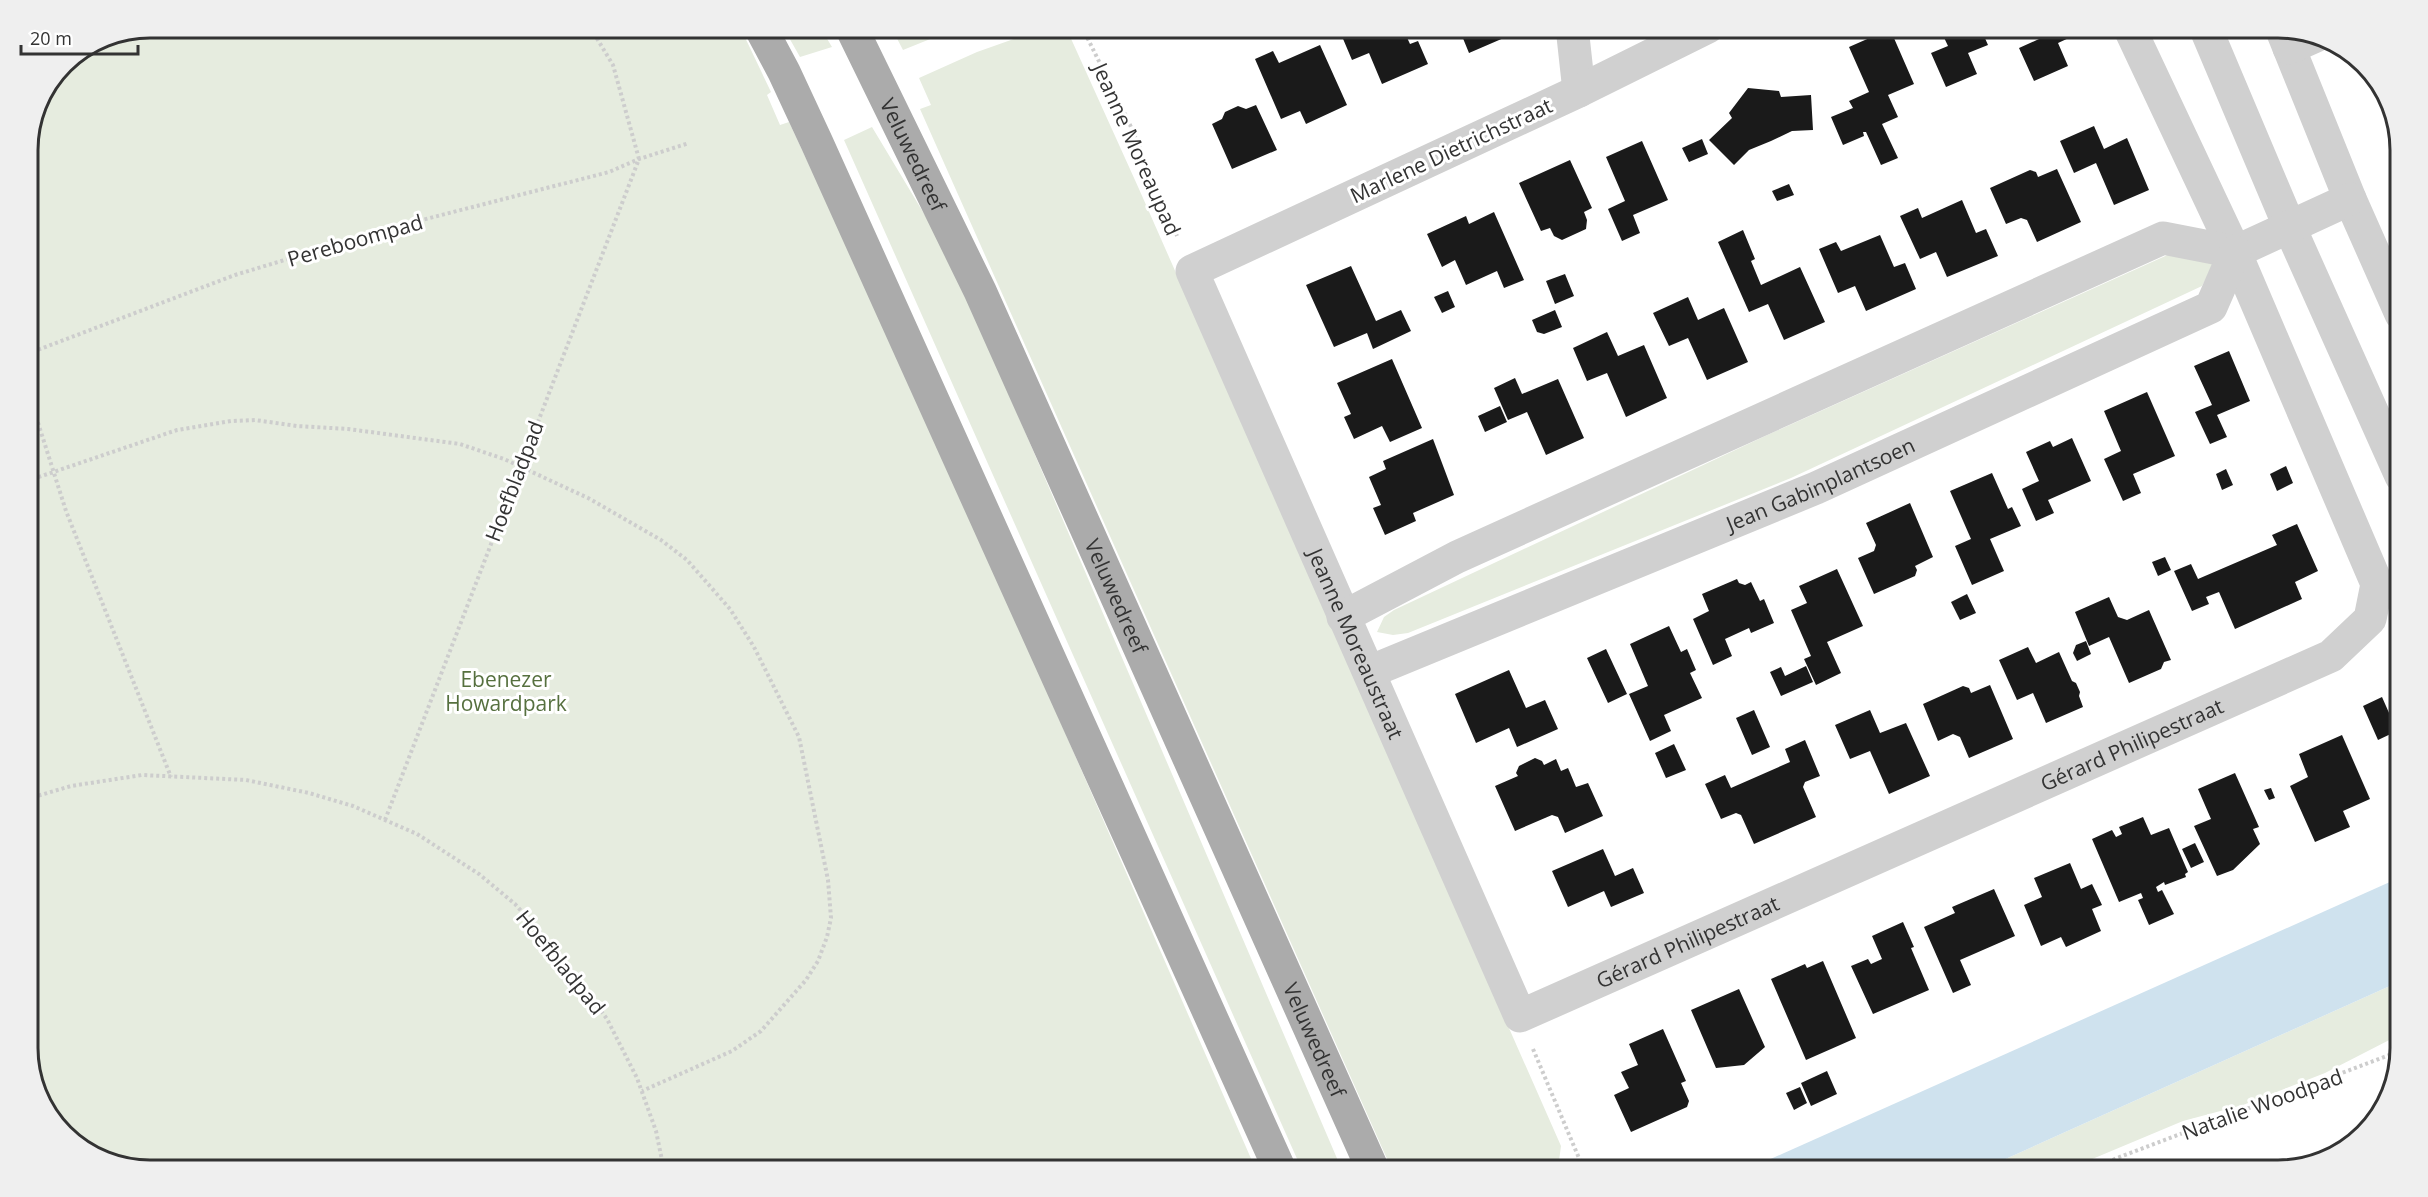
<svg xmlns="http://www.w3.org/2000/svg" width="2428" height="1197" font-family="'Open Sans',sans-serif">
<rect width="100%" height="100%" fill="#fff"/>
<path fill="#e6ecdf" d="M150,27H740L771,92L767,95L780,125L789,122L926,414L1256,1170H150L96,1157L48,1116L27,1056V142L40,96L63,63L103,36Z
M783,27H820L832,47L800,57Z
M891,27H960L903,50Z
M1048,27H1056L1068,32L1139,189L1561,1146L1558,1168L1554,1170H1392L920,109L931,105L919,78L977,52Z
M872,127L950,257L1342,1170H1302L844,140Z
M2172,253L2208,260L2213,265L2202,286L1791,478L1408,633L1393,635L1377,632L1384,617L1394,610L1763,437Z
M2401,981V1034L2325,1073L2243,1105L2183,1121L2066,1170H1981Z"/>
<path fill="#cfe2ee" d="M2401,877V981L1981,1170H1746Z"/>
<path fill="#1a1a1a" d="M1338,27H1402L1410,44L1418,41L1428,64L1382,84L1369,53L1352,60Z
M1435,27H1510L1513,34L1469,53L1460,31L1454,28L1439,35Z
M1939,27H1980L1988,45L1968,53L1977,74L1946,87L1931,53L1948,46Z
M2033,27H2082L2084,31L2058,43L2068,66L2034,81L2019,48L2039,39Z
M1890,29L1914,84L1888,95L1898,117L1882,124L1898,158L1881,165L1866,132H1863L1864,136L1843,145L1831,117L1853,108L1849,101L1869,92L1849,47Z
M1320,45L1347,105L1306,124L1300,111L1281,119L1255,59L1273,51L1279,63Z
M1748,88L1779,91L1781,97L1811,95L1813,130L1792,131L1771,141L1749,150L1734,165L1709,140L1732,118L1729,113Z
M2383,88L2389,106L2382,104L2379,99L2380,92Z
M1256,105L1277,150L1232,169L1212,124L1222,119L1225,112L1238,106L1246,109Z
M2094,126L2104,149L2127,138L2149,190L2114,205L2096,163L2074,173L2060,141Z
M1702,139L1708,154L1689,162L1682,148Z
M1642,141L1668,200L1633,215L1640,233L1622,241L1608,209L1625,201L1606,157Z
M1570,160L1592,208L1584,212L1587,220L1586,229L1562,240L1554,236L1550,228L1541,231L1519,183Z
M2057,169L2081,222L2037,242L2027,220L2021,218L2006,224L1990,188L2030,170L2036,172L2038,177Z
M1789,184L1794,195L1777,201L1772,191Z
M1962,200L1976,233L1986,229L1998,256L1947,277L1936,252L1920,259L1900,216L1918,208L1922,218Z
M1494,212L1524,280L1504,288L1497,271L1466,285L1455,260L1442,267L1427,234L1466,216L1469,224Z
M1743,230L1755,259L1751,261L1761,285L1800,267L1825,322L1784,340L1768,304L1749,312L1718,242Z
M1880,235L1894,267L1905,263L1916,289L1866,311L1855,286L1838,293L1819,249L1836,242L1841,251Z
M1351,266L1376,321L1401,310L1411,331L1373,349L1367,333L1334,347L1306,285Z
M1565,274L1574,296L1555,304L1546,281Z
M1448,291L1455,307L1442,313L1434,297Z
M1688,297L1698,320L1724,308L1748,362L1707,380L1688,338L1669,346L1653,313Z
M1555,310L1562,327L1544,334L1537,332L1532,320Z
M1607,332L1618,356L1644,345L1667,398L1626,417L1607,373L1587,381L1573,348Z
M2229,351L2250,401L2217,415L2227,437L2210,444L2195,412L2212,405L2194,366Z
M1392,359L1422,428L1390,442L1382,426L1354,439L1344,417L1351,414L1337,383Z
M1515,378L1522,394L1558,379L1584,438L1546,455L1527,412L1508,420L1494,388Z
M2147,392L2175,456L2133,474L2141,493L2123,501L2104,459L2121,451L2104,411Z
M1500,406L1507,422L1485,432L1478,416Z
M2072,438L2091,481L2048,500L2054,513L2036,521L2022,489L2039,481L2026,452L2050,441L2053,447Z
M1433,439L1454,495L1413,513L1416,521L1385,535L1373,508L1381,505L1369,477L1386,469L1383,461Z
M2286,466L2293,483L2277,491L2270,474Z
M2226,469L2233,485L2222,490L2216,474Z
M1992,473L2008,509L2012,507L2021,526L1990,539L2004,571L1972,585L1955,546L1971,539L1950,491Z
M1910,503L1933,557L1915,566L1917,570L1915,576L1874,594L1858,558L1874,551L1876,545L1866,523Z
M2297,524L2318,571L2295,582L2302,599L2235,629L2219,592L2206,597L2209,604L2192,611L2174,571L2191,564L2198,579L2277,545L2272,535Z
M2165,557L2171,570L2158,576L2152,562Z
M1837,569L1863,626L1827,642L1841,673L1816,685L1804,659L1811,656L1791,610L1807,603L1799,586Z
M1737,579L1739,583L1745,585L1751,582L1760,601L1764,599L1774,623L1751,633L1749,628L1725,639L1732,656L1713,665L1693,619L1709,611L1702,594Z
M1967,594L1976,613L1960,620L1951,602Z
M2109,597L2118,617L2127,620L2149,610L2171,660L2164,662L2161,669L2129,683L2109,637L2089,646L2075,612Z
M1669,626L1681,652L1687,649L1696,670L1690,673L1702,698L1664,715L1671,731L1650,741L1629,694L1648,686L1630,644Z
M2086,641L2091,654L2077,661L2073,653L2076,645Z
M2028,647L2036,663L2059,652L2072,681L2076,683L2080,692L2079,696L2083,707L2046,723L2033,693L2017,700L1999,660Z
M1606,649L1627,694L1608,703L1587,658Z
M1806,666L1813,682L1781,696L1770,672L1781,667L1785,676Z
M1509,670L1526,708L1545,700L1558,729L1517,747L1509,728L1476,743L1455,694Z
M1990,685L2013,739L1969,758L1960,737L1953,734L1938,741L1923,704L1963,686L1969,688L1971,693Z
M2382,697L2397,731L2378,740L2363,706Z
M1754,710L1770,747L1752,755L1736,718Z
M1870,710L1880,733L1906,723L1930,776L1889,794L1870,751L1850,759L1835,725Z
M2342,735L2370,799L2343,811L2350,827L2315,842L2290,786L2308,777L2299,754Z
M1805,740L1820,776L1805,782L1803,787L1816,817L1754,844L1741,815L1736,813L1721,819L1705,784L1725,775L1731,788L1790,762L1785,749Z
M1674,744L1686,770L1666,778L1655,753Z
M1535,758L1542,761L1544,765L1556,759L1561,771L1568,768L1576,787L1588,783L1603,816L1565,833L1558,817L1552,815L1515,831L1495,786L1518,776L1516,773L1519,766Z
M2235,773L2259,827L2253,829L2260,844L2233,870L2217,876L2194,826L2211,819L2198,789Z
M2271,788L2275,798L2269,800L2264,790Z
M2143,817L2151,835L2169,828L2188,872L2185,874L2186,877L2165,885L2164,882L2156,887L2158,892L2162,890L2174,914L2149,925L2138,900L2143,898L2141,893L2119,902L2092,839L2112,830L2116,837L2122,834L2119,827Z
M2195,843L2204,862L2191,868L2182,849Z
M1603,849L1615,876L1633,868L1644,893L1611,907L1604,891L1568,907L1552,871Z
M2070,863L2081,889L2092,884L2102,905L2092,909L2101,931L2066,947L2061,937L2041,946L2024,905L2042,897L2034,878Z
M1994,889L2015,936L1960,960L1971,985L1953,993L1924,927L1955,913L1952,907Z
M1903,922L1914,947L1911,948L1929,990L1873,1014L1851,966L1868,959L1871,964L1882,959L1872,936Z
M1823,961L1856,1038L1806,1060L1771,979L1805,964L1807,968Z
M1739,989L1765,1047L1744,1065L1716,1068L1691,1010Z
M1663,1029L1686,1081L1681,1083L1689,1101L1687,1107L1631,1132L1614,1095L1629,1088L1621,1072L1638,1065L1629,1044Z
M1827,1071L1837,1094L1811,1106L1801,1083Z
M1800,1087L1807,1103L1794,1110L1786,1093Z
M2332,1148L2335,1153L2304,1162L2303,1161Z"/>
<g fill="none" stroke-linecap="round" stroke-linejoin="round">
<path stroke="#cdcdcd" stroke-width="4" stroke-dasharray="3 3" stroke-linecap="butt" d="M1082,27L1128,120L1177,236
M27,354L235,275L387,229L609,172L639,159L689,143
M27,388L66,511L171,777
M27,481L177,430L231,421L255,420L297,426L348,429L460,444L504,459L588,498L661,540L687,560L730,609L754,647L799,737L828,880L831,918L827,937L818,961L806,980L761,1031L732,1051L642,1091
M27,799L71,786L142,775L246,780L309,793L353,806L417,834L479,874L515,904L559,953L607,1019L637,1078L656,1131L664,1170
M385,820L639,159L613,65L590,27
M1533,1049L1584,1170
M2091,1170L2117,1158L2400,1051"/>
<g stroke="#d0d0d0" stroke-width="33">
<path d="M1572,27L1579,91"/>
<path id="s1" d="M1708,27L1579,91L1192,271L1520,1016L2331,656L2370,619L2377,584L2235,252L2129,27"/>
<path d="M2205,27L2290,228L2401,476"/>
<path d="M2281,28L2350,199L2401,314"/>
<path d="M2289,48L2316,36"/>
<path d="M1343,617L1457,557L2163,238L2235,252L2350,199"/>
<path id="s2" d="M1369,672L1816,488L2211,307L2235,252"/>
</g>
<g stroke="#ababab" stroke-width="33">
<path d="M760,27L784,72L817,143L1280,1170"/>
<path id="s3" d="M851,27L980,291L1373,1170"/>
</g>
</g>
<g text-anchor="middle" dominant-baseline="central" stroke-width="6" stroke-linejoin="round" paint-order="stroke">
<g font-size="21" fill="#333" stroke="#fff">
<text transform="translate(1137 149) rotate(66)">Jeanne Moreaupad</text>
<text transform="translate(1451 150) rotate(-25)">Marlene Dietrichstraat</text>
<text stroke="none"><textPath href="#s3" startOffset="142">Veluwedreef</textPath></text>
<text transform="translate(355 240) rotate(-16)">Pereboompad</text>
<text transform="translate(514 481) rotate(-69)">Hoefbladpad</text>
<text stroke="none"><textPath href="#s2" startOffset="489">Jean Gabinplantsoen</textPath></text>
<text stroke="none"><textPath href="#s3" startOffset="628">Veluwedreef</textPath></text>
<text stroke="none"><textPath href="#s1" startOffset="978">Jeanne Moreaustraat</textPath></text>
<text stroke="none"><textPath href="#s1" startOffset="2054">Gérard Philipestraat</textPath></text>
<text stroke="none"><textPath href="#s1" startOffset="1568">Gérard Philipestraat</textPath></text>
<text transform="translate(561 962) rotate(51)">Hoefbladpad</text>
<text stroke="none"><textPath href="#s3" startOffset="1114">Veluwedreef</textPath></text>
<text transform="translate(2262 1104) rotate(-20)">Natalie Woodpad</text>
</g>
<g font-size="21" fill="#56703f" stroke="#fff">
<text x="506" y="679">Ebenezer<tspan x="506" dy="24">Howardpark</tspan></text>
</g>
</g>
<path d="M0 0H2428V1197H0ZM150 38H2278A112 112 0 0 1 2390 150V1048A112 112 0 0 1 2278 1160H150A112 112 0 0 1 38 1048V150A112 112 0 0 1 150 38Z" fill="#efefef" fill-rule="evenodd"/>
<path fill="none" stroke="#333" stroke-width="3" d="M150 38H2278A112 112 0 0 1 2390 150V1048A112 112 0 0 1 2278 1160H150A112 112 0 0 1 38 1048V150A112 112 0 0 1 150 38Z"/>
<path d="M21 45v9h117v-9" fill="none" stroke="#333333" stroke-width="3"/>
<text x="30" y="45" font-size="18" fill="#333333" stroke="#ffffff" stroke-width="4.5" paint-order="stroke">20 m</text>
</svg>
